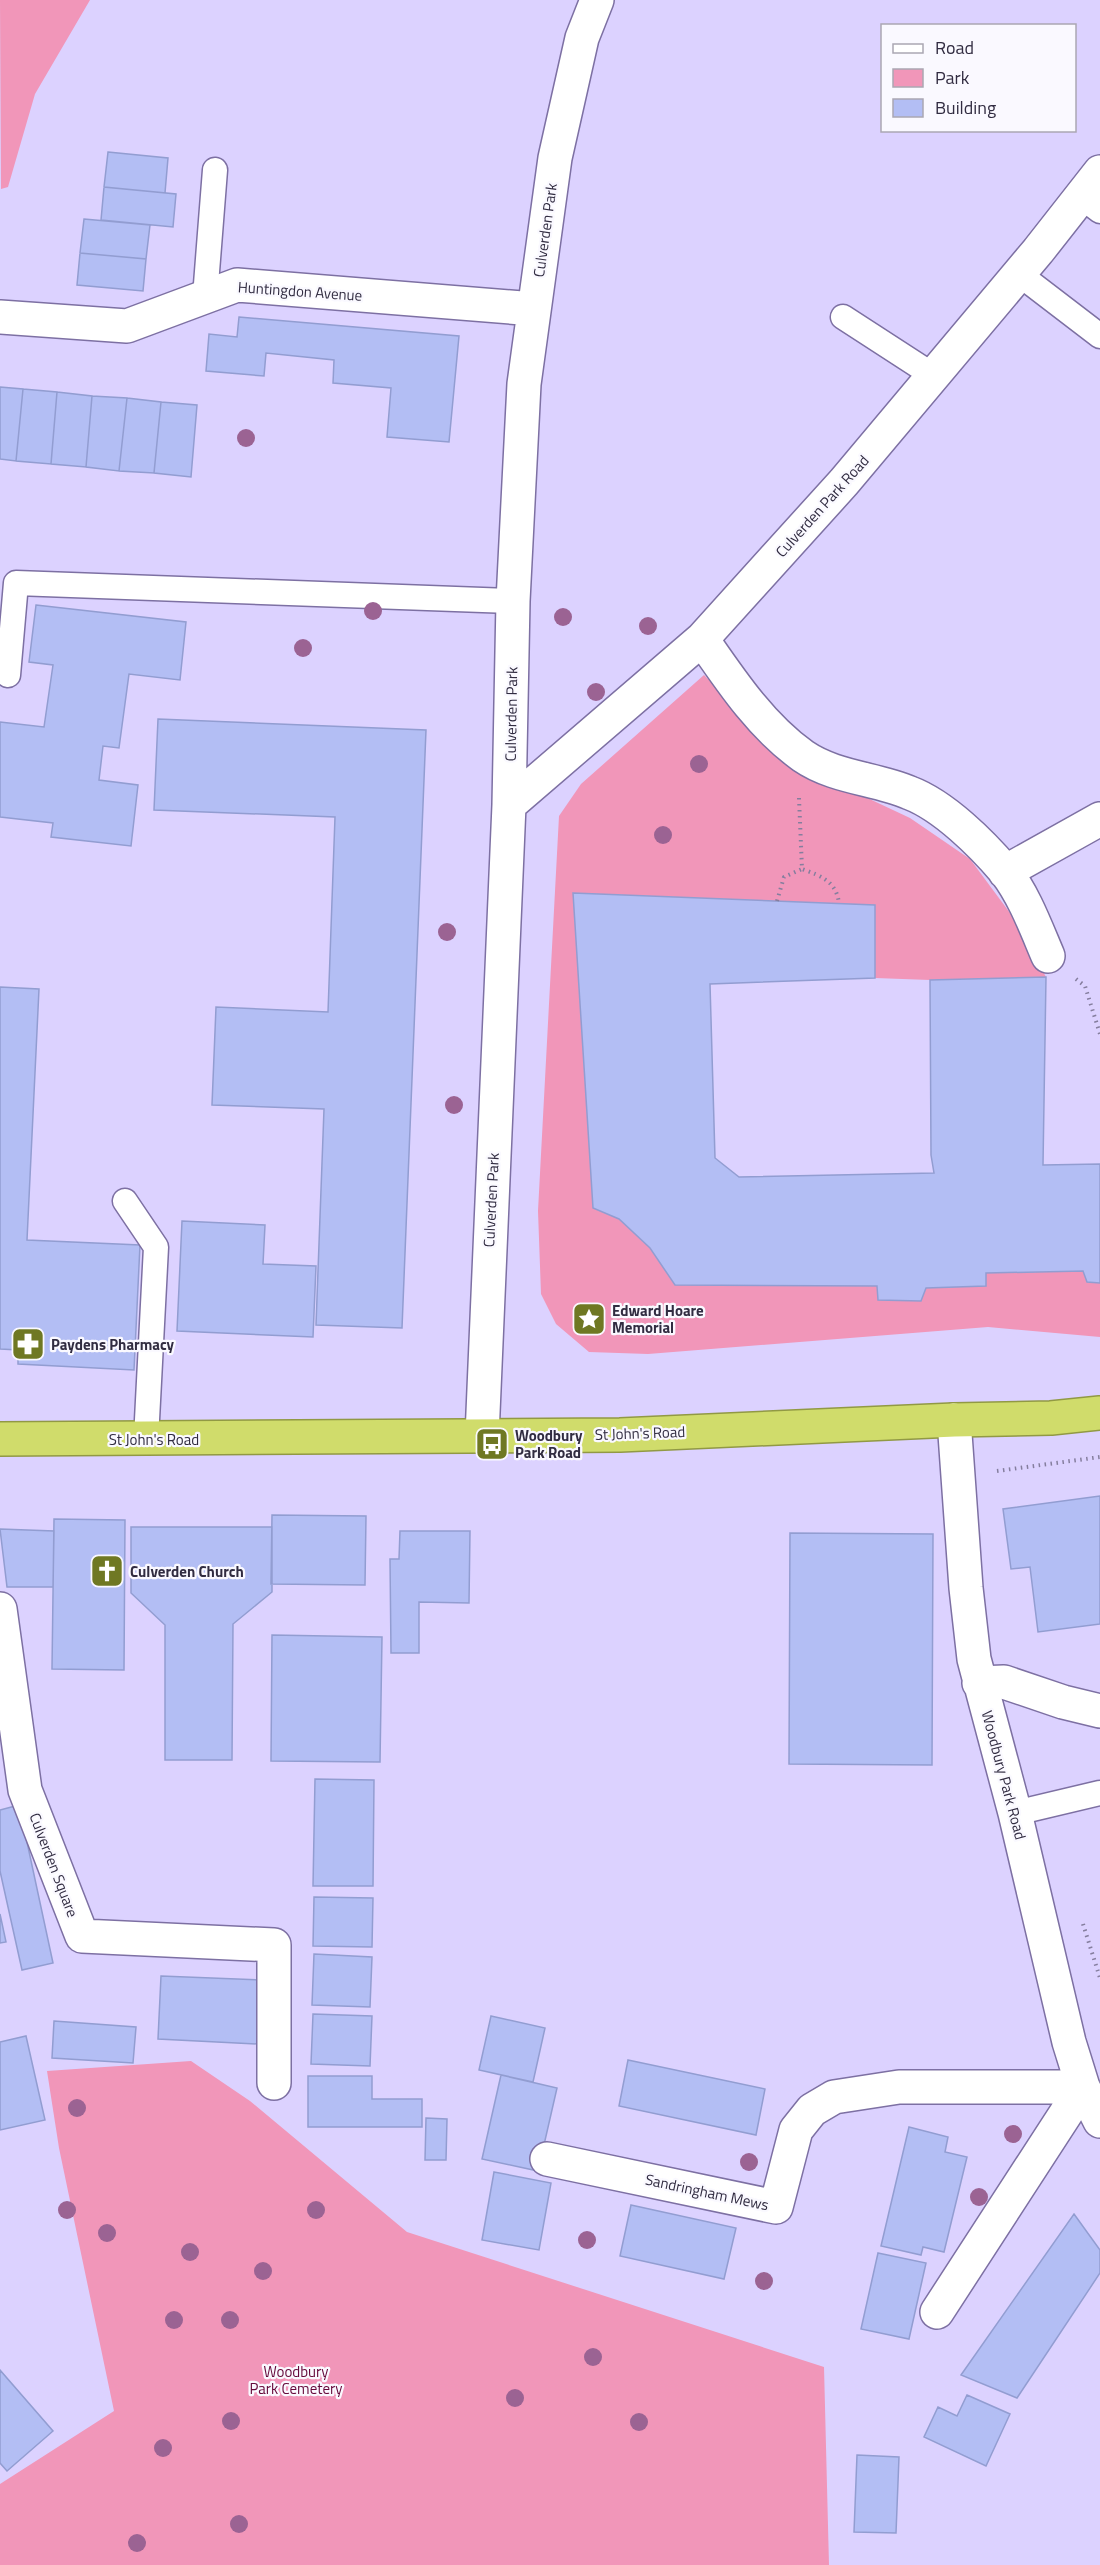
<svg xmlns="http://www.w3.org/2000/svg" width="1100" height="2565" font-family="'Titillium Web',sans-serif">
<rect width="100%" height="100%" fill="#dcd2ff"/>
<path fill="#f196b9" d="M0,0H90L35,94L8,187L1,189Z
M704,675L722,693L812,772L910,818L970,859L1013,917L1046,977L930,980L875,978L874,905L574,893L593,1208L619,1219L650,1248L675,1285L877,1286L878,1300L921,1301L926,1288L985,1286L986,1273L1083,1271L1087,1282L1100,1283V1337L988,1327L648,1354L589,1352L556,1324L541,1294L538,1211L559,816L581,784Z
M191,2061L250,2101L407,2232L824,2367L829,2565H0V2484L114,2411L59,2148L47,2071Z"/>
<path fill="#b3bef4" stroke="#929dd1" stroke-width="1.5" d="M108,152L168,158L165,193L104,187Z
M104,187L176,194L173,227L101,220Z
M84,219L150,225L146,259L80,253Z
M80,253L146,259L143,291L77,285Z
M239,317L459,336L449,442L387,437L391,388L333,383L334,360L266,353L264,376L206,371L209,334L237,337Z
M0,387L23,389L16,461L0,459Z
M23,389L57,392L51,464L16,461Z
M57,392L92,396L86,467L51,464Z
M92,396L127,398L119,471L86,467Z
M127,398L161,402L154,473L119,471Z
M161,402L197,405L191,477L154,473Z
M36,605L186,622L180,680L129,674L119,748L103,746L99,780L138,785L131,846L51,837L53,823L0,817V722L44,727L53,665L29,662Z
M158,719L426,730L402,1328L316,1325L324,1109L212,1105L216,1007L328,1012L335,817L154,810Z
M573,893L875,905V978L710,984L715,1158L739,1177L934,1173L931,1155L930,980L1046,977L1043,1165L1100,1164V1283L1087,1282L1083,1271L986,1273V1286L926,1288L921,1301L878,1300L877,1286L675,1285L650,1248L619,1219L593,1208Z
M0,987L39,989L27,1240L140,1245L134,1370L18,1364V1350L0,1349Z
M182,1221L265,1225L263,1264L316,1266L313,1337L177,1331Z
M1100,1496V1624L1038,1632L1030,1567L1011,1569L1003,1509Z
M272,1515L366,1516L365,1585L271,1584Z
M54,1519L125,1520L124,1670L52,1669Z
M131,1527H272V1592L233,1624L232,1760H165V1625L131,1593Z
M0,1529L54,1531L53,1587H7Z
M400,1531H470L469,1603L419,1602V1653H391L390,1559H399Z
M790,1533L933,1534L932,1765L789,1764Z
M272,1635L382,1637L380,1762L271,1761Z
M315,1779L374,1780L373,1886H313Z
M19,1805L53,1963L22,1970L0,1871V1810Z
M314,1897L373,1898L372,1947L313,1946Z
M0,1914L6,1942L0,1943Z
M314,1954L372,1957L370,2007L312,2005Z
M161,1976L261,1980L258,2044L158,2039Z
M313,2014L372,2016L370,2066L311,2064Z
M491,2016L545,2028L533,2082L479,2070Z
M54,2021L136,2027L133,2063L52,2058Z
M26,2036L45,2120L0,2130V2042Z
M628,2060L765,2089L756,2135L619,2106Z
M501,2075L557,2088L538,2171L482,2159Z
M308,2076H372V2099H422V2127H308Z
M426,2118L447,2119L446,2160H425Z
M909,2127L948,2137L945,2152L967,2157L944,2252L923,2247L921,2255L881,2246Z
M494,2172L551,2183L539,2250L482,2240Z
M631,2205L736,2228L724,2279L620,2256Z
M1074,2214L1100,2250V2273L1017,2398L961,2375Z
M878,2253L926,2263L909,2339L861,2329Z
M0,2370L53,2431L7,2471L0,2463Z
M967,2395L1010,2414L986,2466L924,2437L938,2407L957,2416Z
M857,2455L899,2457L896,2533L854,2532Z"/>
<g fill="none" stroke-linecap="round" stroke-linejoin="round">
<defs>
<path id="service" d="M1080,196L1100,211
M1019,274L1100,336
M205,297L215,170
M843,317L934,376
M8,675L16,583L513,601
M125,1201L156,1247L146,1439
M1015,1813L1100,1793"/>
<path id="minor" d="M0,317L127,326L237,285L534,309
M702,639C731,681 761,726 803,756C835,778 875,778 910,793C944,806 982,844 1005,871C1024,895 1036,928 1048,956
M509,805L702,639L844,482L1038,251L1100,172
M1005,872L1100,819
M954,1420L966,1588L974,1659L1015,1813L1069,2042L1083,2087L1100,2121
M482,1436L509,805L513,601L524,384L555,158L582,38L597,0
M0,1609L25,1790L82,1936L274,1945V2083
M979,1683L1004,1682L1063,1702L1100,1711
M547,2159L776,2207L796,2130L812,2110L834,2097L899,2087H1083
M937,2312L1083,2087"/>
<path id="trunk" d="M0,1439L620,1435L954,1420L1051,1418L1100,1413"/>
</defs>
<use href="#service" stroke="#7d70a3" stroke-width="27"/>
<use href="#minor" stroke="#7d70a3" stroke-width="36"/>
<use href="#trunk" stroke="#919944" stroke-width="36"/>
<path stroke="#857e9e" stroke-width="4" stroke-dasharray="1.5 4.5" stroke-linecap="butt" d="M799,798L802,869C821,876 836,881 839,903
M777,901L784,877L802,869
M1076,979L1085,986L1100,1034
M997,1471L1100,1457
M1083,1924L1100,1978"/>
<use href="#service" stroke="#fff" stroke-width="24"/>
<use href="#minor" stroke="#fff" stroke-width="33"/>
<use href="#trunk" stroke="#d0dc6b" stroke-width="33"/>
</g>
<g fill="#9b6393">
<circle cx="246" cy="438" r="9"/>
<circle cx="373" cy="611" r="9"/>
<circle cx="563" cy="617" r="9"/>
<circle cx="648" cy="626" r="9"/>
<circle cx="303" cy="648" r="9"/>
<circle cx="596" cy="692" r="9"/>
<circle cx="699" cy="764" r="9"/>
<circle cx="663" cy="835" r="9"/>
<circle cx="447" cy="932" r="9"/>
<circle cx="454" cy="1105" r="9"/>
<circle cx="77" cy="2108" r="9"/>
<circle cx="1013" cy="2134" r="9"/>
<circle cx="749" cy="2162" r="9"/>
<circle cx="979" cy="2197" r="9"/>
<circle cx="67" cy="2210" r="9"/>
<circle cx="316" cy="2210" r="9"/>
<circle cx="107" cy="2233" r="9"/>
<circle cx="587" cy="2240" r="9"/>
<circle cx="190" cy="2252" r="9"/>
<circle cx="263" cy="2271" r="9"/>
<circle cx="764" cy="2281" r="9"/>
<circle cx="174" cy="2320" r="9"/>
<circle cx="230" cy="2320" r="9"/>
<circle cx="593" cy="2357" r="9"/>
<circle cx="515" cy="2398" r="9"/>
<circle cx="231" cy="2421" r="9"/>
<circle cx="639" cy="2422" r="9"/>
<circle cx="163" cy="2448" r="9"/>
<circle cx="239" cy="2524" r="9"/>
<circle cx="137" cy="2543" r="9"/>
</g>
<defs>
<symbol id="sight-square" viewBox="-11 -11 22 22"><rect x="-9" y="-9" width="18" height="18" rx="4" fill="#6f7823" stroke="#faf9ff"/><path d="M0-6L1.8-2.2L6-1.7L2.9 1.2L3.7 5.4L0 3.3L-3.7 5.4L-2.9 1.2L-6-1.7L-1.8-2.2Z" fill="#fff"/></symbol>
<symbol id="pharmacy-square" viewBox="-11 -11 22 22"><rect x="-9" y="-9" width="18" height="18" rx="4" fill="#6f7823" stroke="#faf9ff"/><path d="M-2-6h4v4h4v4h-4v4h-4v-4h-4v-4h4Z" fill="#fff"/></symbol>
<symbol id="bus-square" viewBox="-11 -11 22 22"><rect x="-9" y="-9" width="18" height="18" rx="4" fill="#6f7823" stroke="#faf9ff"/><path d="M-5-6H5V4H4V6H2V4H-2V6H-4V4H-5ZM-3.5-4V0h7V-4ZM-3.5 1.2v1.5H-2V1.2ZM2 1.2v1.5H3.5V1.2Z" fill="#fff"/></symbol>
<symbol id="church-square" viewBox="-11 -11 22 22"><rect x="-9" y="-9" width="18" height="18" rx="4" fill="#6f7823" stroke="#faf9ff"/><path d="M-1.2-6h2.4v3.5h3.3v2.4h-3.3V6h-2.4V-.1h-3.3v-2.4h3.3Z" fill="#fff"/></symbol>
</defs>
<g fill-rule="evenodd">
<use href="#sight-square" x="570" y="1300" width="38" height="38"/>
<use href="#pharmacy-square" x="9" y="1325" width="38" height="38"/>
<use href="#bus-square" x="473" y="1425" width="38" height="38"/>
<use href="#church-square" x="88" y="1552" width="38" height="38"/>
</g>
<g text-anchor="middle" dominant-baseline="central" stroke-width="4.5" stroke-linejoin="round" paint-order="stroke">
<g font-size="15" fill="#312c41" stroke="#faf9ff">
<text transform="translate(545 230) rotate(-82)">Culverden Park</text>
<text transform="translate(300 291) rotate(4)">Huntingdon Avenue</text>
<text transform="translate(822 506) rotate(-48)">Culverden Park Road</text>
<text transform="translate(511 714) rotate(-89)">Culverden Park</text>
<text transform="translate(491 1200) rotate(-87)">Culverden Park</text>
<text transform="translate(640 1433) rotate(-2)">St John's Road</text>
<text x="154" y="1439">St John's Road</text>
<text transform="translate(1004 1775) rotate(75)">Woodbury Park Road</text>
<text transform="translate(54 1865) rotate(69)">Culverden Square</text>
<text transform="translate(707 2192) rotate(12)">Sandringham Mews</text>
</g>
<g font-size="15" font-weight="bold" fill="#312c41" stroke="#faf9ff" text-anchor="start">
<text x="612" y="1310">Edward Hoare<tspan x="612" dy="17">Memorial</tspan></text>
<text x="51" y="1344">Paydens Pharmacy</text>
<text x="515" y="1435">Woodbury<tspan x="515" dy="17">Park Road</tspan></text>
<text x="130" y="1571">Culverden Church</text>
</g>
<g font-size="15" fill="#65083a" stroke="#faf9ff">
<text x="296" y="2371">Woodbury<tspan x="296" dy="17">Park Cemetery</tspan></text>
</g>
</g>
<rect x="881" y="24" width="195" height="108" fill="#faf9ff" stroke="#aaa7b3" stroke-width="1.5"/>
<rect x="893" y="44" width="30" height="9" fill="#ffffff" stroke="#aaa7b3" stroke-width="1.5"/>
<text x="935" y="54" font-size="18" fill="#312c41">Road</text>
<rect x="893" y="69" width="30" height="18" fill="#f196b9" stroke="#aaa7b3" stroke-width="1.5"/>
<text x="935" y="84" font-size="18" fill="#312c41">Park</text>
<rect x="893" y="99" width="30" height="18" fill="#b3bef4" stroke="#aaa7b3" stroke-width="1.5"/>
<text x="935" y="114" font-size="18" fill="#312c41">Building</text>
</svg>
